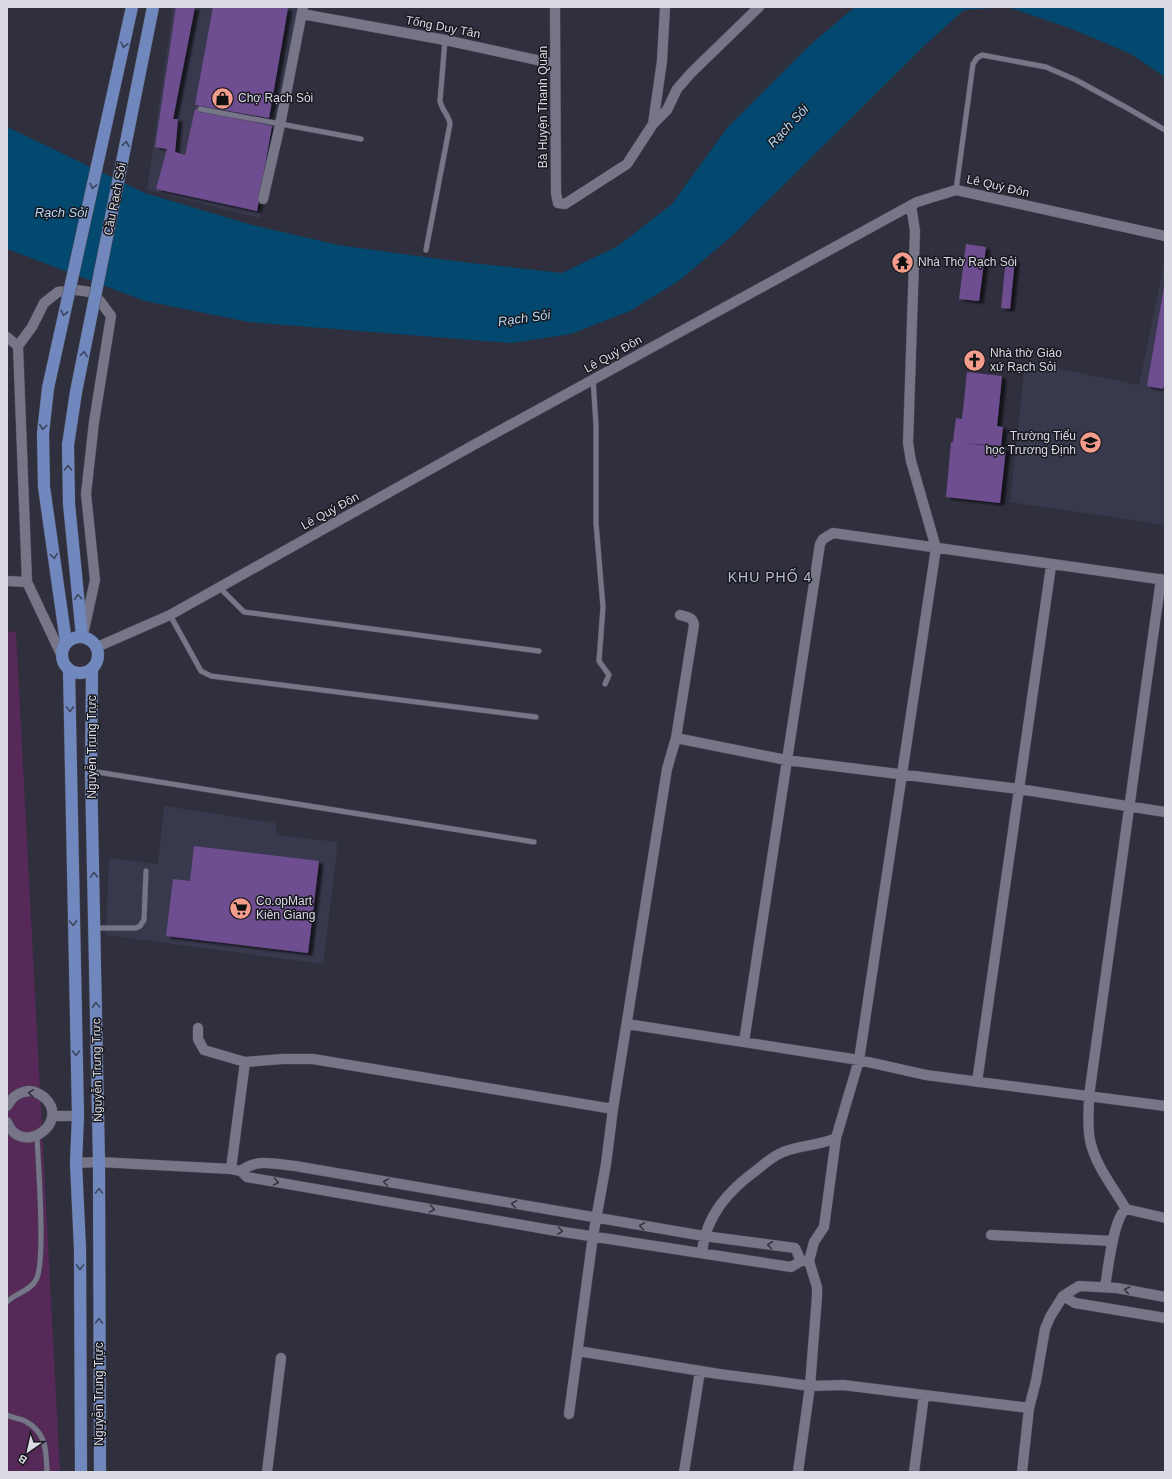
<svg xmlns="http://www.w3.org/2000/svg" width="1172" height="1479" font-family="Arial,sans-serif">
<defs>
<filter id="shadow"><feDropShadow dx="4.5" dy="2.5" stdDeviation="1" flood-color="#0009"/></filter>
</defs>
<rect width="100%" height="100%" fill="#2f2f3e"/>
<path fill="#38394d" d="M173,7H301L260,218L147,190Z
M1165,259V525L1010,502L1025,362L1139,385Z
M164,806L276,823V835L338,842L323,964L106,935L109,858L158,864Z"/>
<path fill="#572958" d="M7,631L16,632L60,1472H7Z"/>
<path fill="#03496f" d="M855,7H1008L964,10L926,44L732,236L680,280L630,311L571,334L511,343L249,322L145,301L7,249V127L145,193L252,225L338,245L454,261L562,273L618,246L672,204L727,128L811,44Z
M1008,7H1165V77L1131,54L1072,29Z"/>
<path fill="#6e4d91" filter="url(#shadow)" d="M176,7H195L173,119H178L175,152L185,155L195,109L272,126L257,211L156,189L167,149L155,147Z
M213,7L288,8L269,118L195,105Z
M966,244L986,247L979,301L959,299Z
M1006,258L1015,259L1010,309L1001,308Z
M1164,287L1165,382L1163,389L1147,386Z
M967,372L1002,376L997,426L1003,427L1001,446L963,443L1006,448L1000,503L946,497L951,442H953L956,418L962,419Z
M194,846L319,861L308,953L166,936L173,879L190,881Z"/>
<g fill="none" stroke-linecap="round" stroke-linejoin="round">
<defs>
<path id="lane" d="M200,109L361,139
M956,190L973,64L977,58L982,55L1046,67L1076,80L1129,109L1165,130
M426,250L450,124C449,115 442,111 440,101L445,40
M593,379L596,425V523L603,607L599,661L609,675L605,684
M219,587L244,612L539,651
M170,615L201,671L211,676L536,717
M91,771L534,842
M95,928H136L140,926L144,920L146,871
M7,1302C16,1293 30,1291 36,1280C46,1263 38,1162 37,1136
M7,1415C12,1418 19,1418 25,1421C47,1433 46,1450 47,1472"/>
<path id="street" d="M555,7L556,193L558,203L565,204L627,164L653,124L667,110L677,89L691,73L759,7
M302,14L445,40L555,64
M653,124L662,61L665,7
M263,199L280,125L303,7
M7,337L18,346L27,582L61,654
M18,346L32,327L44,303L58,292L76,290L90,292L100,301L111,316L94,422L86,494L95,580L84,630
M7,581L27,582
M97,647L170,615L470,447L917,202L956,190L1165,236
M676,738L786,760L1019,789L1165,812
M627,1024L859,1060L926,1075L1165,1106
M198,1028V1039L204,1050L245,1062
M744,1042L820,544L823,539L833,533L1165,580
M977,1082L1051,566
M7,1106C12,1097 18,1092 29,1091C35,1091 40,1094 45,1098C71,1123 21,1158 7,1122
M52,1116H78
M76,1163L99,1162L231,1169L241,1171L247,1177L551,1230L791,1267L801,1261H809
M231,1169L245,1062L283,1059H313L613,1109
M241,1171C256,1158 276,1164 295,1166L704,1236L795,1248L801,1261
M1126,1209C1113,1187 1095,1165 1090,1140C1087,1125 1089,1110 1089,1096L1161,579
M991,1235L1113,1241
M702,1252C706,1215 729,1190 758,1169C765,1163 774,1156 783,1152C801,1145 818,1146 836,1138
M1105,1287C1108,1270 1113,1218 1126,1209L1165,1218
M1063,1296L1075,1303L1165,1318
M578,1351L719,1374L781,1382L810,1386L843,1385L1029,1408
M569,1414L593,1236L606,1164L613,1109L667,769L676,738L694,625C693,617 687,617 680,615
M267,1472L281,1358
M684,1472L700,1371
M798,1472L810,1386L817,1296V1287L809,1261L814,1242L824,1227L836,1138L859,1060L936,548L911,461L908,443L915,231L911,205
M914,1472L924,1395
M1022,1472L1029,1408L1036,1381L1045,1329L1050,1317L1063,1296L1079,1286L1117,1288L1165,1297"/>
<path id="primary" d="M48,388L43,433L44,487L66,642
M76,392L68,445L69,504L82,636
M62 655a18 18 0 1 1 36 0a18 18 0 1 1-36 0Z
M92,669L91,771L99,1162L100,1472
M69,670L78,1116L76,1163L80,1249L81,1472"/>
</defs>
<use href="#lane" stroke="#4a4a57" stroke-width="6"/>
<use href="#street" stroke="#4a4a57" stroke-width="11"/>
<use href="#primary" stroke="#4a4a57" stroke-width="13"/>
<use href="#lane" stroke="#767688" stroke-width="5"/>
<use href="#street" stroke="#767688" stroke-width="10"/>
<use href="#primary" stroke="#7088bd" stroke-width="12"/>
<defs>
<path id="primary-bridge" d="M48,388L132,7
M76,392L153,7"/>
</defs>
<use href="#primary-bridge" stroke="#4a4a57" stroke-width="13" stroke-linecap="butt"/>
<use href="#primary-bridge" stroke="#7088bd" stroke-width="12"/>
</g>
<defs><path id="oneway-chevron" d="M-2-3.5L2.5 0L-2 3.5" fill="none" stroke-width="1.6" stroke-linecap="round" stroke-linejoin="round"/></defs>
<g stroke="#3b455e">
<use href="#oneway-chevron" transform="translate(124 45) rotate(103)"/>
<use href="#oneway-chevron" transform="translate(126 144) rotate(-79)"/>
<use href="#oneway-chevron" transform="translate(93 186) rotate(103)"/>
<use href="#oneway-chevron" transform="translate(64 313) rotate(103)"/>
<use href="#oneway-chevron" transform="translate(84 354) rotate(-79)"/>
<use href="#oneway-chevron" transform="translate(43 427) rotate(96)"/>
<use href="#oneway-chevron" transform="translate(68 468) rotate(-91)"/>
<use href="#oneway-chevron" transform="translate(54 556) rotate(82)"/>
<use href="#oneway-chevron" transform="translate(78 597) rotate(-96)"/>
<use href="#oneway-chevron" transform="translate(70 709) rotate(89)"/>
<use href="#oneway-chevron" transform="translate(94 875) rotate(-91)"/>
<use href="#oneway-chevron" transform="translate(73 923) rotate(89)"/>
<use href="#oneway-chevron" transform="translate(96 1005) rotate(-91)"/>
<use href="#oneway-chevron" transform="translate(76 1053) rotate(89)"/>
<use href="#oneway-chevron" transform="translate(99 1191) rotate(-90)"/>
<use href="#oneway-chevron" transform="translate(80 1267) rotate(90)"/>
<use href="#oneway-chevron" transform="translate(99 1321) rotate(-90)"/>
</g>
<g stroke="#34343e">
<use href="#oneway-chevron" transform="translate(31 1093) rotate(-174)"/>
<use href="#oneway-chevron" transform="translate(276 1182) rotate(10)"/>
<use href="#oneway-chevron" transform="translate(386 1182) rotate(-170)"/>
<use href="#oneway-chevron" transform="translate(514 1204) rotate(-170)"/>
<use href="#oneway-chevron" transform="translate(432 1209) rotate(10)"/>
<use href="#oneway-chevron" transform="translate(642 1226) rotate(-170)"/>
<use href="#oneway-chevron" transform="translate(560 1231) rotate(8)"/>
<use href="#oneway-chevron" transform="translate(770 1245) rotate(-173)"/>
<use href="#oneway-chevron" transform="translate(1127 1290) rotate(-169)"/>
</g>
<defs>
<symbol id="shop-disc" viewBox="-11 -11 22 22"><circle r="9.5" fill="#f49d8d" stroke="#18181f"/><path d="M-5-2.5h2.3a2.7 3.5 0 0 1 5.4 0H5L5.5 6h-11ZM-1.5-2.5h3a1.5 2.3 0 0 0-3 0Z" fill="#111"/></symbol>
<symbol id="temple-disc" viewBox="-11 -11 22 22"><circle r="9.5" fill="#f49d8d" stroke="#18181f"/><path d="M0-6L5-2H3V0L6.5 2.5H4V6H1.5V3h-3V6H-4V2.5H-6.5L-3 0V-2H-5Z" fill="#111"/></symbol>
<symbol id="church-disc" viewBox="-11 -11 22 22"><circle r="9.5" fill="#f49d8d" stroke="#18181f"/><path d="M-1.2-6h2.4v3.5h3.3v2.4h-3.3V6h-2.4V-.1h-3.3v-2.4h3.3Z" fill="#111"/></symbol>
<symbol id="school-disc" viewBox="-11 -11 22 22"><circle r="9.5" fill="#f49d8d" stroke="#18181f"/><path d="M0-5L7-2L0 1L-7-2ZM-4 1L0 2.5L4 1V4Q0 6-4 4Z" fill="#111"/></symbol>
<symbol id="supermarket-disc" viewBox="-11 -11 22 22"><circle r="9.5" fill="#f49d8d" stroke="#18181f"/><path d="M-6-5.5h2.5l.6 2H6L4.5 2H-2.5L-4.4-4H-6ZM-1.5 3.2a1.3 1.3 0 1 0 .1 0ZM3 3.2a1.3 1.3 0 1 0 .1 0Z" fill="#111"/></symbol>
</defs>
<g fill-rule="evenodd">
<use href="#shop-disc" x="210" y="86" width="25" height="25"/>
<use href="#temple-disc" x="890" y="250" width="25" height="25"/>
<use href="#church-disc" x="962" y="348" width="25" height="25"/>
<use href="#school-disc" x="1078" y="430" width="25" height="25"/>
<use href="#supermarket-disc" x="228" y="896" width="25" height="25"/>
</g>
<g text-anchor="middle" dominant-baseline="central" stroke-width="3" stroke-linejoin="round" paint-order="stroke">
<g font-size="12" fill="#dbdbe5" stroke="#18181f">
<text transform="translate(443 27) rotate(11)">Tống Duy Tân</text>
<text transform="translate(543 107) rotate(-90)">Bà Huyện Thanh Quan</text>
<text transform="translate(998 186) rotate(13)">Lê Quý Đôn</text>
<text transform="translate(115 199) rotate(-79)">Cầu Rạch Sỏi</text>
<text transform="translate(613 354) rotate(-29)">Lê Quý Đôn</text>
<text transform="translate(330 511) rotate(-29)">Lê Quý Đôn</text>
<text transform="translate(92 747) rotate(-90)">Nguyễn Trung Trực</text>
<text transform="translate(97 1070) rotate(-91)">Nguyễn Trung Trực</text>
<text transform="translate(99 1394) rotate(-90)">Nguyễn Trung Trực</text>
</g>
<g font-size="12" fill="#dbdbe5" stroke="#18181f" text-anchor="start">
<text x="238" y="98">Chợ Rạch Sỏi</text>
<text x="918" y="262">Nhà Thờ Rạch Sỏi</text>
<text x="990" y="353">Nhà thờ Giáo<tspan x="990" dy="14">xứ Rạch Sỏi</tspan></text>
<text x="1076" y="436" text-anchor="end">Trường Tiểu<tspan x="1076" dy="14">học Trương Định</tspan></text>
<text x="256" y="901">Co.opMart<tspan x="256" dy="14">Kiên Giang</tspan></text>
</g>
<g font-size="13" font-style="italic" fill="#b3d9f6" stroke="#18181f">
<text transform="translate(788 126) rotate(-47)">Rạch Sỏi</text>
<text x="61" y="212">Rạch Sỏi</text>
<text transform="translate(524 318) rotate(-8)">Rạch Sỏi</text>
</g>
<g font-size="14" letter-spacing="1" fill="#bcbdd0" stroke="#18181f">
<text x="770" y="577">KHU PHỐ 4</text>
</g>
</g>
<rect width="1172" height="1479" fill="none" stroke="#dbdbe5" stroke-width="16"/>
<g transform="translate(28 1451) rotate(214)" stroke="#18181f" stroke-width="3" paint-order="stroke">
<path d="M0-3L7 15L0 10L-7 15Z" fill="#dbdbe5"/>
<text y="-6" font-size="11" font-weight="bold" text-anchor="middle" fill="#dbdbe5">B</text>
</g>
</svg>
